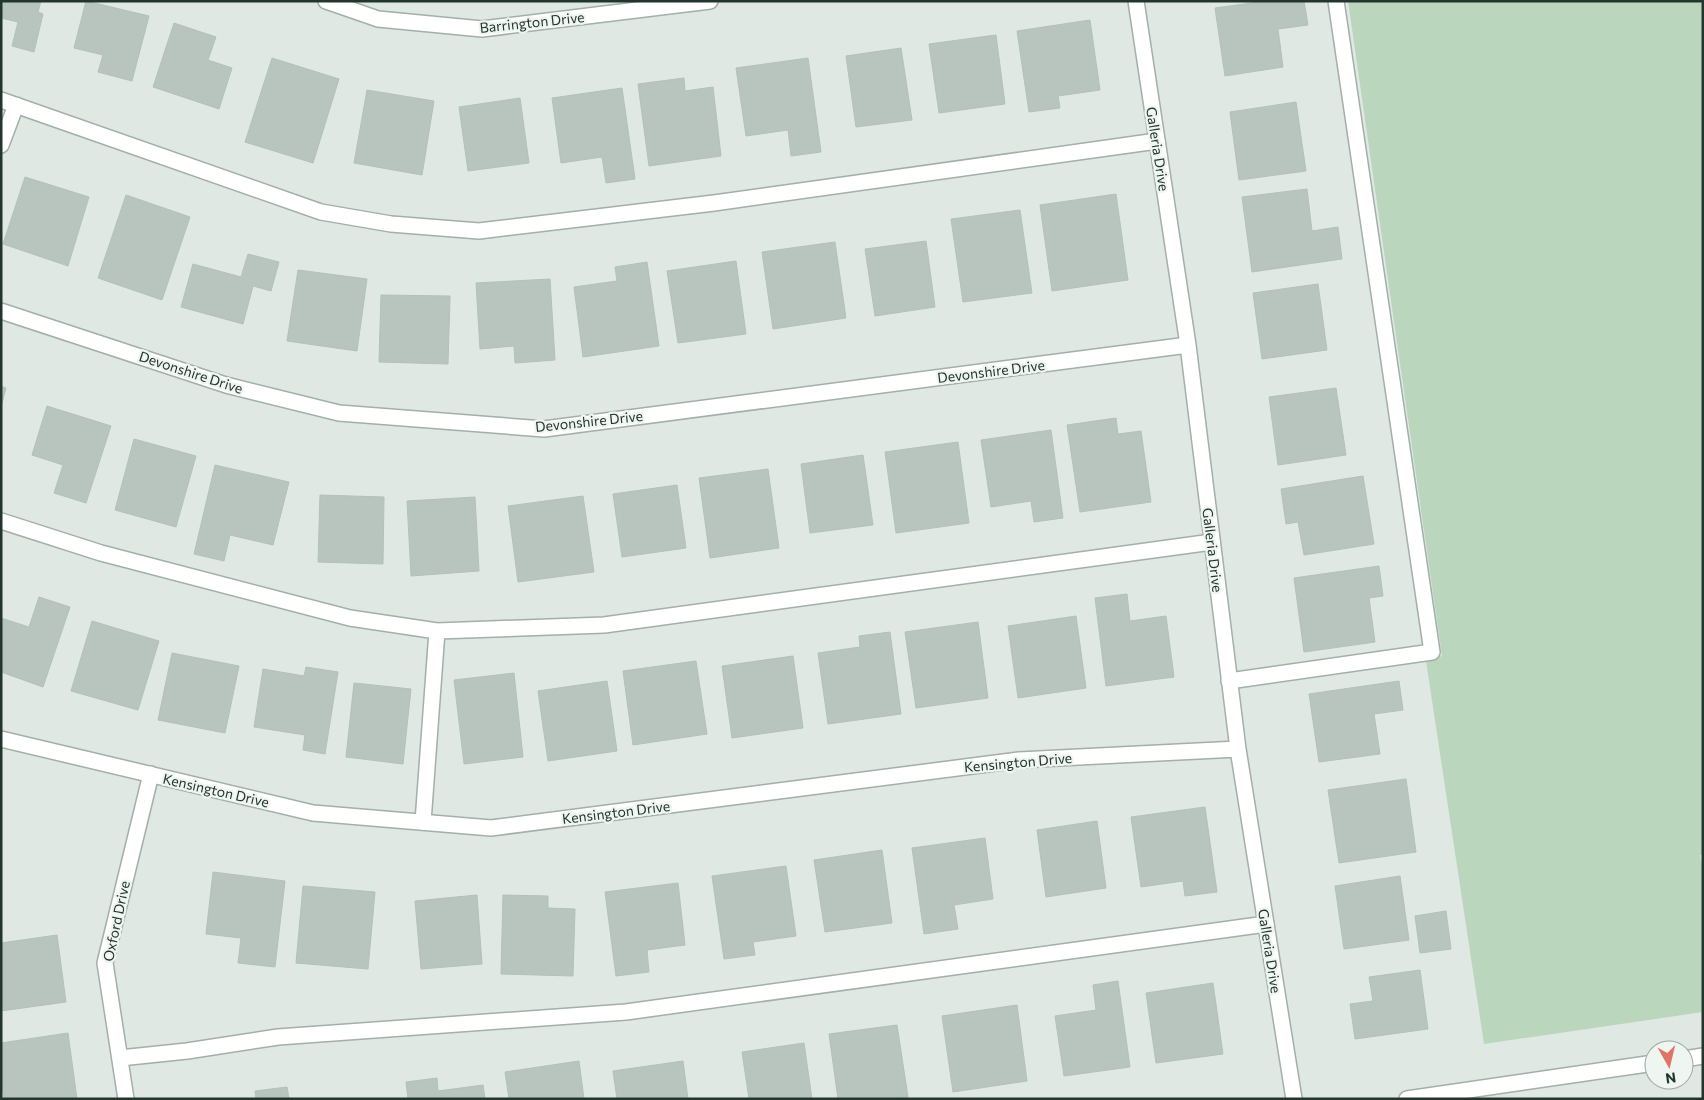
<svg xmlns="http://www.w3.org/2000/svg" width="1704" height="1100" font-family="Commissioner,sans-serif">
<rect width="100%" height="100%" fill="#dfe8e3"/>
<path fill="#bad7be" d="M1348,1H1703V855H1700L1703,872V1012L1484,1044L1426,661L1442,656Z"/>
<path fill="#b8c5bf" stroke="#b2c1b9" d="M1,1H41L38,12L43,14L34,52L12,46L18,22L1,18Z
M86,1L149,16L132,81L98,72L103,55L74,48Z
M1266,1H1304L1308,25L1278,29L1283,67L1225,76L1215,8Z
M1090,20L1100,90L1058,96L1060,108L1029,112L1017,31Z
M174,23L216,37L208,60L232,68L219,109L153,87Z
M996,35L1005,104L939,113L929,44Z
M901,48L912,120L856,127L846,56Z
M272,58L339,79L313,163L245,142Z
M808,58L821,152L791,156L788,130L746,136L736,68Z
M684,78L685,91L713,87L721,156L649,166L638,84Z
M622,88L635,179L606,183L602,157L561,163L552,98Z
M367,90L434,101L422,175L354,163Z
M520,98L529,163L468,171L459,107Z
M1296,102L1306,171L1239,180L1230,112Z
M25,177L89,197L68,266L3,244Z
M1307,189L1312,231L1338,227L1342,259L1252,272L1242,197Z
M1116,194L1128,280L1052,291L1040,205Z
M126,195L190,217L162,300L98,278Z
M1020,210L1032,293L963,302L951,219Z
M926,241L935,307L875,316L865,249Z
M835,242L846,318L773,329L762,252Z
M248,254L279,262L271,291L253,286L243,324L181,307L193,264L241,277Z
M736,261L746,334L678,343L667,271Z
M647,262L659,346L583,357L574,287L617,281L615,267Z
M298,270L367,279L357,351L287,341Z
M550,279L555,360L515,363L514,346L480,349L476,283Z
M1318,284L1327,350L1262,359L1253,293Z
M381,295L450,296L448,364L379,362Z
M1,386L6,388L1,407Z
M1336,388L1346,455L1278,465L1269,397Z
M47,406L111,426L86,503L54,493L63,465L32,455Z
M1116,418L1118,434L1141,431L1151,502L1080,512L1067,425Z
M1051,430L1063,518L1034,522L1031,501L991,507L981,440Z
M134,439L196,456L176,527L115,510Z
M958,442L969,523L896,533L885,452Z
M863,455L873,525L810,533L801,464Z
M215,465L289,482L273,545L230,535L224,561L194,554Z
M768,469L779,548L710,558L699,478Z
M1363,476L1374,544L1304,555L1298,522L1286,524L1281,489Z
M677,485L686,548L622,557L613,494Z
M320,495L384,497L383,564L318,562Z
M583,496L594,572L518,582L508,506Z
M475,497L479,571L411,576L407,501Z
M1379,566L1383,596L1369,598L1375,642L1304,652L1294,578Z
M1127,594L1130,621L1166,616L1174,677L1106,686L1095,598Z
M39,597L70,607L43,687L1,672V618L29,627Z
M1076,616L1086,688L1018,698L1008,626Z
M92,621L159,641L138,710L71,691Z
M978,622L988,698L916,708L905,632Z
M890,632L901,714L828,724L818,653L860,647L859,636Z
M172,653L239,666L225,733L158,720Z
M793,656L803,728L732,738L722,666Z
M696,661L707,734L633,745L623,671Z
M306,667L338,672L325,754L303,750L305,735L254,727L263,669L304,676Z
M514,673L523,757L464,764L454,680Z
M607,681L617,751L548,761L538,691Z
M1399,681L1403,710L1374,714L1380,754L1319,762L1309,694Z
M354,683L411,689L403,764L346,757Z
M1406,779L1416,852L1339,863L1328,790Z
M1205,807L1217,892L1185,896L1183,881L1141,887L1131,817Z
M1097,821L1106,888L1046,897L1037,830Z
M985,838L993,899L954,905L958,929L924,934L912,848Z
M882,850L892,923L825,932L814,860Z
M786,866L796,936L753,942L755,955L724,959L712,876Z
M213,872L285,881L275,967L238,963L241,938L206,934Z
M1400,876L1409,940L1344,949L1335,886Z
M678,883L685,945L647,950L649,972L616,976L605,892Z
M303,886L375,892L368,969L296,963Z
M477,895L482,964L421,969L415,901Z
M503,895L548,896V908L575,909L573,976L501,974Z
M1446,911L1451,949L1420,953L1415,916Z
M57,935L66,1002L1,1011V943Z
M1420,970L1428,1029L1355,1039L1350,1004L1373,1001L1369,977Z
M1118,981L1130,1067L1064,1076L1055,1016L1096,1010L1093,985Z
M1213,983L1223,1054L1156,1063L1146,993Z
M1017,1005L1027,1081L953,1092L942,1016Z
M897,1025L908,1097L897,1099H838L829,1034Z
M68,1033L77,1099H4L1,1078V1043Z
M804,1043L812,1099H749L742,1052Z
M579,1061L584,1099H509L505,1072Z
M683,1061L688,1099H617L613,1071Z
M437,1078L438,1091L483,1085L485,1099H408L406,1082Z
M287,1087L289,1099H256L255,1091Z"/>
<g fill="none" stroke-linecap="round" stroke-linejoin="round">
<defs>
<path id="service" d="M1,100L321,212L391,224L479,231L714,203L1157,141
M1,145L16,105
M1,521L101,553L350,618L437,631L604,625L1212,542
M1229,681L1432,652L1336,1
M423,822L437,631
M120,1058L187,1051L278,1037L626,1012L1266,924"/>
<path id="minor" d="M326,1L378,19L482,29L710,1
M1136,1L1188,345L1238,749L1294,1099
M1,311L226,385L339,413L544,429L1188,345
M1,739L313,813L491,828L1019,760L1238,749
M1684,1059L1703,1056
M126,1099L105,963L151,774
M1407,1099L1654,1063"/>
</defs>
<use href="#service" stroke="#a3afa9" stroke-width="18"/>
<use href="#minor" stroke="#a3afa9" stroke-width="18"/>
<use href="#service" stroke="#fff" stroke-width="15"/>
<use href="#minor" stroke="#fff" stroke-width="15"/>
</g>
<g text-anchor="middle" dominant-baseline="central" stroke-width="4.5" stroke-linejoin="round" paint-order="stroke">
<g font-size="14" fill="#22362e" stroke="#eff5f1">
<text transform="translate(532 22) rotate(-6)">Barrington Drive</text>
<text transform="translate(1158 149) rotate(81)">Galleria Drive</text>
<text transform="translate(991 371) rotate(-7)">Devonshire Drive</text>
<text transform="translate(191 372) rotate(18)">Devonshire Drive</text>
<text transform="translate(589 421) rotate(-6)">Devonshire Drive</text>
<text transform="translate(1213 550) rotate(83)">Galleria Drive</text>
<text transform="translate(1018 762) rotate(-5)">Kensington Drive</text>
<text transform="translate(216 790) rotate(13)">Kensington Drive</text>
<text transform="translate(616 812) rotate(-7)">Kensington Drive</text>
<text transform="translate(116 921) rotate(-78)">Oxford Drive</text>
<text transform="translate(1270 951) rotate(81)">Galleria Drive</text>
</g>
</g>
<rect width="1704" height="1100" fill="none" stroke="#22362e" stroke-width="5"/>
<g transform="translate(1669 1065) rotate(172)"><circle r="24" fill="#eff5f1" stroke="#9da9a3"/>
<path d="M0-4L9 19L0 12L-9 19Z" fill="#e07565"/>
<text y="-8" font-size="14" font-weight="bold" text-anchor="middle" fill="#22362e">N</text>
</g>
</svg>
